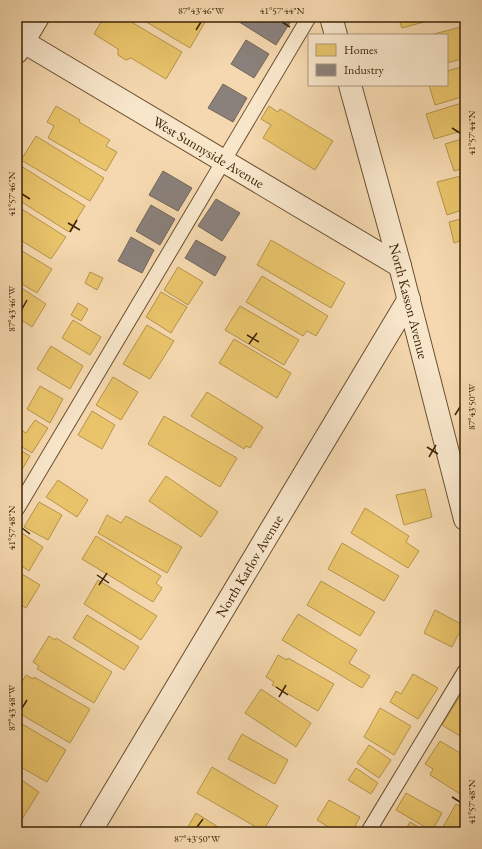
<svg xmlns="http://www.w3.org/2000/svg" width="482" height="849" font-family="'EB Garamond',serif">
<rect width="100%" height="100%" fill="#f5d8af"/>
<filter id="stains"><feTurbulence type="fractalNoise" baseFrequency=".005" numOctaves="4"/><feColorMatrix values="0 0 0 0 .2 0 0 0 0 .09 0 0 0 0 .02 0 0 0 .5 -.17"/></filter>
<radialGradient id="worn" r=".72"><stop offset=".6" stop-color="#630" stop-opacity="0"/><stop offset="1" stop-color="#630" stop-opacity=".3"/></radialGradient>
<path fill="#e9c46a" stroke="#b5944c" d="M104,17H123L182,52L166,79L131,58L126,60L118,55V49L94,34Z
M138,17H208L190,48Z
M398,17H442L402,28Z
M465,26V58L447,63V35H430Z
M465,66V96L435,105L429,85H447V71Z
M465,102V130L434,139L426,114Z
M56,106L80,120L79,122L110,140L106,146L117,152L106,171L48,138L54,126L47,122Z
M269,106L278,112L280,109L333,141L315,170L263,138L271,125L261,119Z
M36,136L104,178L90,201L21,160Z
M465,138V168L454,171L445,144Z
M21,166L85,206L69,232L17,199V172Z
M465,175V209L447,215L437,182Z
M17,206L66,237L51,259L17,238Z
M465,218V239L454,243L449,222Z
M271,240L345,283L331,308L257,265Z
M17,248L52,269L37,293L17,281Z
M465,259V281L460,261Z
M178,267L203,282L188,305L164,290Z
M90,272L103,278L97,290L85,283Z
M262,276L328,316L316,336L307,331L303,336L246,302Z
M17,285L46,304L32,327L17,317Z
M161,292L187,307L171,333L146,317Z
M78,303L88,309L81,321L71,315Z
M240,306L299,340L284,365L225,330Z
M73,320L101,337L90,355L62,338Z
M147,325L174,341L150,379L123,364Z
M234,339L291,373L277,398L219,363Z
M51,346L83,366L70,389L37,369Z
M113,377L138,392L121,420L96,405Z
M40,386L63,399L50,423L27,409Z
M207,392L263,427L250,448L246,446L244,449L191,416Z
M92,411L115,425L102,449L78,435Z
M164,416L237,458L220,487L148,444Z
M35,420L48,428L32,453L17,444V427L26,433Z
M17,448L30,456L17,478Z
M166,476L218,512L201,537L149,501Z
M58,480L88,500L77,517L46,497Z
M425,489L432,517L404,525L396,495Z
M39,502L62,515L48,540L24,527Z
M365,508L409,536L406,542L419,551L408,568L351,533Z
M107,515L121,523L126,516L182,547L167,573L98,533Z
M20,532L43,547L29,571L17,563V537Z
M96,536L161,576L156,583L162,588L153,602L82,559Z
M342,543L399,576L384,601L328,569Z
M17,571L40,585L26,608L17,603Z
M98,580L157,616L141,640L84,604Z
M321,581L375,612L360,636L307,605Z
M435,610L463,625L452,647L424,633Z
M298,614L357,650L349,663L370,676L362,688L282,640Z
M87,615L139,647L124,670L73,638Z
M49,636L55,640L56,638L112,672L94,703L37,669L39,666L33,662Z
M278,655L287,660L288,658L334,684L318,711L272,685L274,682L266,677Z
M413,674L438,688L418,719L390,702L396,691L401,694Z
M26,675L33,679L34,677L90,709L70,743L17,712V690Z
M261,689L311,723L296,747L245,713Z
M459,698L465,701V739L442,725Z
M380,708L411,726L394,755L364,737Z
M17,721L66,750L47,782L17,765Z
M242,734L288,760L275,784L228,759Z
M440,741L465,756V797L430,775L433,769L425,764Z
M369,745L391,760L379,778L357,763Z
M212,767L278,806L263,831L197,793Z
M356,768L378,783L371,794L348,780Z
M17,777L39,792L22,819L17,815Z
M406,793L442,813L432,831L396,810Z
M329,800L360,817L352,832H337L317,820Z
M456,804L465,809V832H451L443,827Z
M196,813L226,832H185Z
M410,822L427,832H404Z"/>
<path fill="#8a817c" stroke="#736559" d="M237,17H284L291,21L276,45L236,20Z
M246,40L269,54L254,78L231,64Z
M223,84L247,98L233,122L208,108Z
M163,171L192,188L178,211L149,195Z
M216,199L240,213L222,241L198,226Z
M151,205L175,219L160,245L136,231Z
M131,237L154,250L142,273L118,261Z
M196,240L226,257L215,276L185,258Z"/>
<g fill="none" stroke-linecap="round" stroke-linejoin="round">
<defs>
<path id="lane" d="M17,509L309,17
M368,832L465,671"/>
<g id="street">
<path d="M331,17L336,35"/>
<path id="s1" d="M17,38L400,266"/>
<path d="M17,52L38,17"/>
<path id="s2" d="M350,85L400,266L465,519"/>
<path id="s3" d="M90,832L409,299"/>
</g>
</defs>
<use href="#lane" stroke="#6a5030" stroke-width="16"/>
<use href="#street" stroke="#6a5030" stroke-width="24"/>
<use href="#lane" stroke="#f8e6cb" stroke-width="14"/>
<use href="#street" stroke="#f8e6cb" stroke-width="22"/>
</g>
<path fill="none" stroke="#3c2306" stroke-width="1.5" d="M282,22L290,27M196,30L201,22M452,128L460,133M22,194L30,199M68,223L80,230M70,232L77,220M22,309L27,300M247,335L259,342M249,344L257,333M455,415L460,407M427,447L438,454M429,457L436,445M22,528L30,534M97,575L109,583M99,585L107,573M276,687L288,695M279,697L286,685M22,708L27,700M452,797L460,802M197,827L203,819"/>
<g text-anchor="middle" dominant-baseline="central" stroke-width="4" stroke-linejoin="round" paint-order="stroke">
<g font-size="14" fill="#3c2306" stroke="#f8e6cb">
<text stroke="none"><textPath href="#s1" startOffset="223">West Sunnyside Avenue</textPath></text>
<text stroke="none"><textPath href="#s2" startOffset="224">North Kasson Avenue</textPath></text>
<text stroke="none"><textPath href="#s3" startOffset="310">North Karlov Avenue</textPath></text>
</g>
</g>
<rect width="482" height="849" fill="none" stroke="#f5d8af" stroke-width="44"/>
<rect x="308" y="34" width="140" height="52" fill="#f8e6cb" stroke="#ad987c"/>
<rect x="316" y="44" width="20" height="12" fill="#e9c46a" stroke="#ad987c"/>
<text x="344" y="54" font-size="12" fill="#3c2306">Homes</text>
<rect x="316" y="64" width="20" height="12" fill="#8a817c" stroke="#ad987c"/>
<text x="344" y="74" font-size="12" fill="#3c2306">Industry</text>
<rect x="22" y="22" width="438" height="805" fill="none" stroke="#3c2306" stroke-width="1.5"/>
<g font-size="10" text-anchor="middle" fill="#3c2306">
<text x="201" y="14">87°43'46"W</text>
<text x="282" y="14">41°57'44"N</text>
<text transform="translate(471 133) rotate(-90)" y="4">41°57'44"N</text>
<text transform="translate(11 194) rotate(-90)" y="4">41°57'46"N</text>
<text transform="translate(11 309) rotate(-90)" y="4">87°43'46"W</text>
<text transform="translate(471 407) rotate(-90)" y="4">87°43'50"W</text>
<text transform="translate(11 528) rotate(-90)" y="4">41°57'48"N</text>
<text transform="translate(11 708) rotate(-90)" y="4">87°43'48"W</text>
<text transform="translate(471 802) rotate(-90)" y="4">41°57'48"N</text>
<text x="197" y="842">87°43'50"W</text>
</g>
<rect width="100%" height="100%" filter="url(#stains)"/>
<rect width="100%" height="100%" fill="url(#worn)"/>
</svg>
